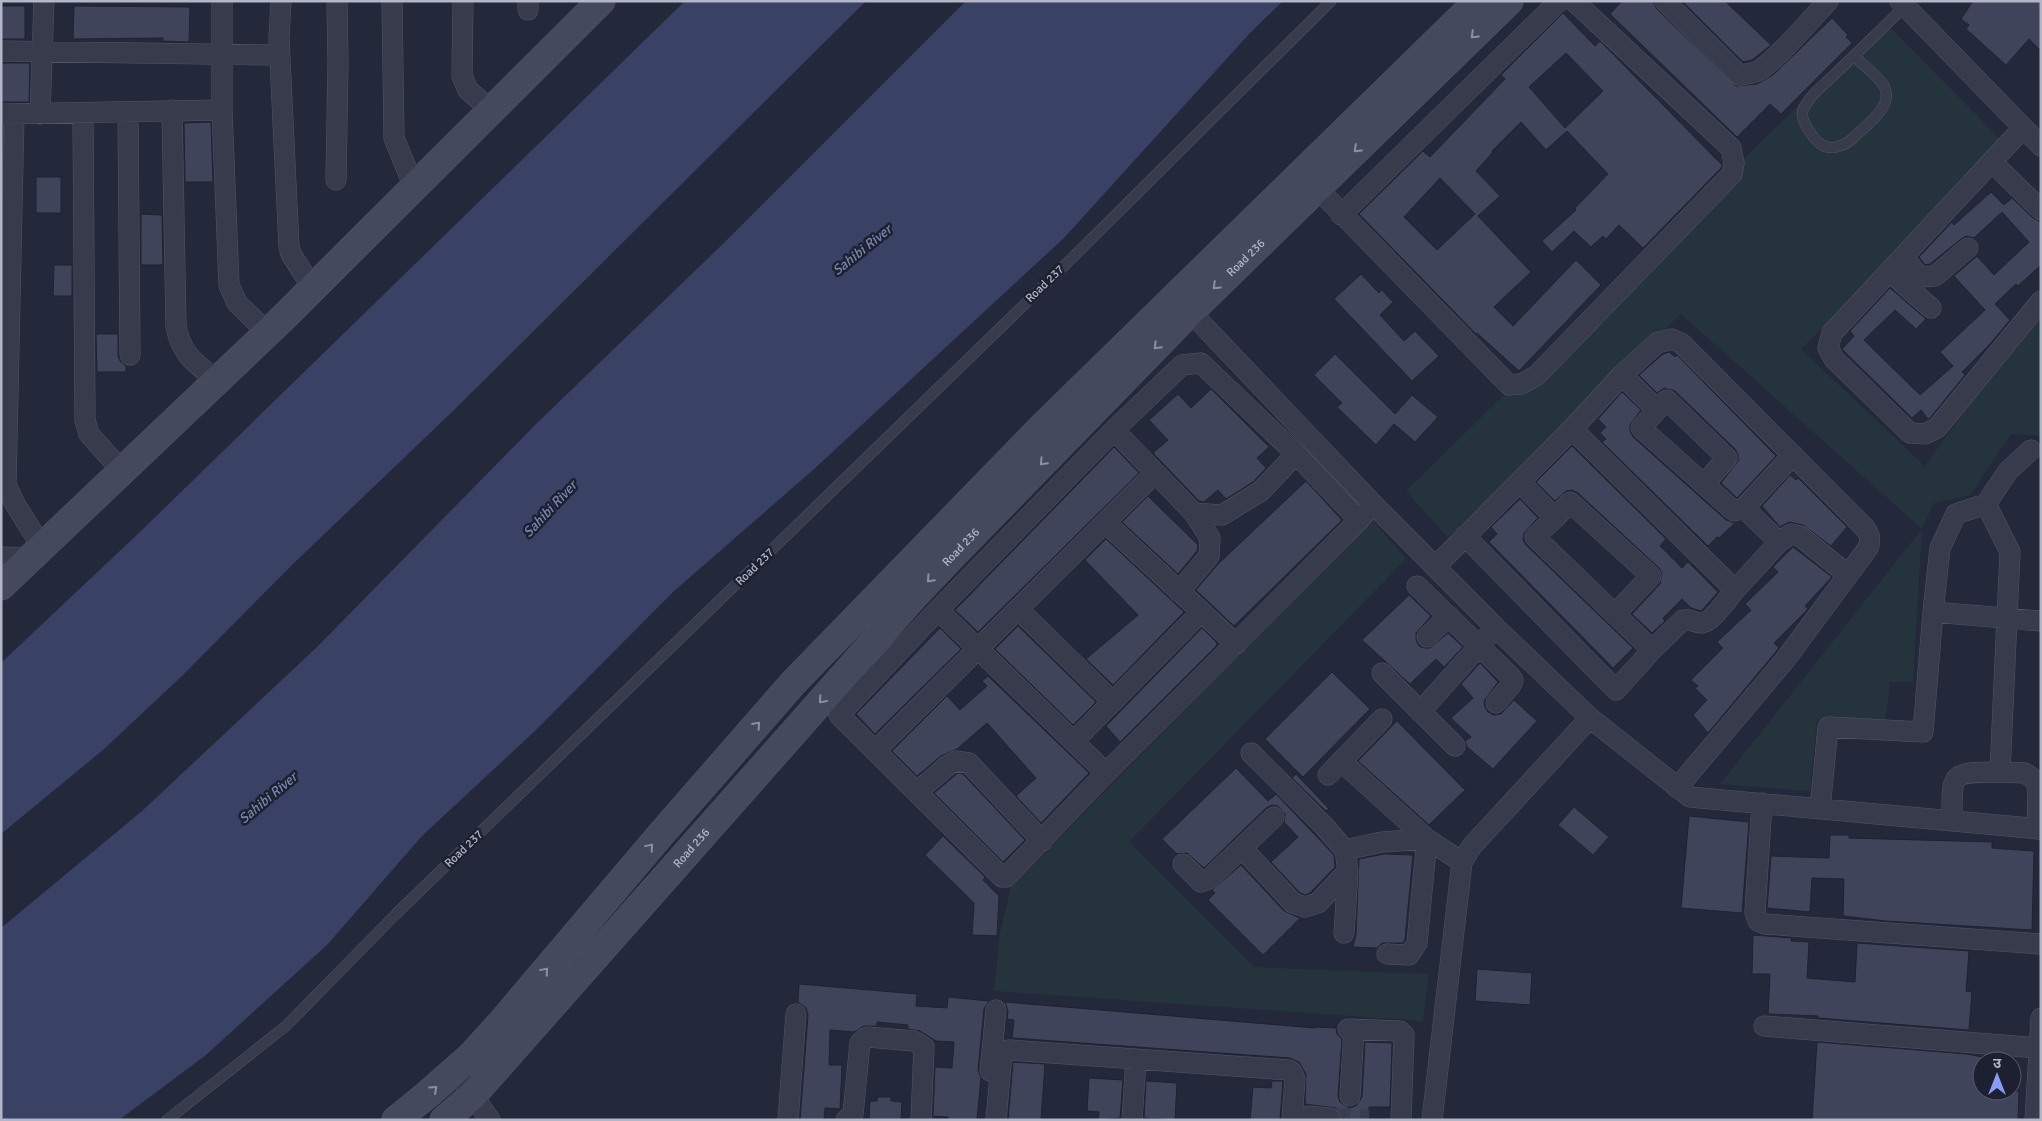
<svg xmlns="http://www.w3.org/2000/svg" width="2042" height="1121" font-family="Signika,'Noto Sans Devanagari',sans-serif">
<rect width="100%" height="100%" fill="#23283b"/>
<path fill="#25343c" d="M1884,21L2008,147L1801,349L1925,466L2041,304V436L2011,434L1970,495L1934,503L1922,529L1913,682H1890L1885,723L1817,719L1810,791L1720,784L1922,529L1681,314L1448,538L1406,491Z
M1372,519L1406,559L1129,842L1254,967L1429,974L1423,1021L994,991L1000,933L1011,887Z"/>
<path fill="#394164" d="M685,1H866L452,412L293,564L183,675L103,750L1,834V663L143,529Z
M966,1H1283L1250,33L1064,238L813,470L673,592L536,730L422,836L327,945L206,1055L119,1120H1V928L142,811L317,647L536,424L729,238Z"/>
<path fill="#3f445b" stroke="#1e2232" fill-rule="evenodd" d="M1622,1H1653L1657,9L1736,86L1757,84L1773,75L1832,18L1848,35L1846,37L1852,43L1781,114L1770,104L1737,137L1610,14Z
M1682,1H1725L1771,45L1752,60L1743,62Z
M1973,1H2041V51L2029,39L2006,65L1966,29L1969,25L1961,19Z
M1,6H25V39H1Z
M74,6L190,7L189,42L163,41V38L73,39Z
M1563,13L1595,46L1600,41L1603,44L1722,165L1721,168L1643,248L1619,225L1606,239L1603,236L1591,247L1574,231L1552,252L1542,241L1576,210L1575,208L1608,174L1567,131L1546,150L1521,122L1492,151L1493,152L1476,171L1500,196L1478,216L1531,272L1494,307L1513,326L1576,260L1601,285L1519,371L1477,333L1476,334L1359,214L1423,151L1430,157L1505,79L1501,75ZM1566,53L1603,91L1565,128L1529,87ZM1440,178L1475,214L1437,250L1404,217Z
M1,63H30L29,102H1Z
M211,122L213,182H185L184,123Z
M36,177H61V213H36Z
M1991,192L2004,205L2012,198L2033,218L2041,222V265L2018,286L2016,284L1995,304L2010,320L1989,345L1962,372L1965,375L1929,419H1928L1921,410L1912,418L1842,349L1854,336L1850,331L1890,288L1926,319L1916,329L1895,310L1864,340L1920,395L1953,366L1940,352L1985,310L1954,276L1977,256L1994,275L2029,242L2002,212L1974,238L1966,236L1961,239L1930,264L1925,265L1919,257L1952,222L1954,225Z
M141,214L162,215L163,265H141Z
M54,265H72V296H53Z
M1361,274L1379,293L1382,290L1393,302L1380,315L1404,341L1415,331L1439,356L1412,381L1334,299Z
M96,334H118V356L120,361L126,366V372H97Z
M1669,352L1675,357L1677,355L1776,456L1737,498L1721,483L1738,461V455L1735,449L1675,391L1664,388L1657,393L1639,375L1663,354Z
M1335,354L1395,414L1412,395L1438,417L1415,442L1394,424L1376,445L1337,407L1342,403L1314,375Z
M1211,389L1269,447L1257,458L1266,468L1253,482L1226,499L1218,490L1204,502L1199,501L1153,453L1168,440L1149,420L1178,394L1191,408Z
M1622,392L1641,410L1630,425V431L1633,437L1726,520L1735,523L1719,538L1717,537L1708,546L1602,442L1606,439L1600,433L1606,427L1598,419Z
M1572,446L1666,539L1660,546L1682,568L1688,562L1718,592L1703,609L1701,611L1691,608L1682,599L1663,618L1665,621L1652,633L1632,614L1660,584L1662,573L1659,568L1578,493L1572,490L1566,491L1555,501L1536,482Z
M1114,447L1139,473L978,632L955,610Z
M1790,475L1796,480L1798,478L1847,527L1831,546L1803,525L1789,522L1780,527L1762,506Z
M1306,481L1342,520L1234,626L1196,590L1218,564Z
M1148,496L1198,545L1197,551L1178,574L1122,522Z
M1520,499L1538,518L1524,533L1523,540L1526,545L1633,648L1613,668L1489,542L1497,534L1491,527Z
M1106,539L1184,612L1113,685L1086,659L1138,615L1085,560Z
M1793,547L1832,577L1805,606L1808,609L1774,643L1779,648L1708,733L1693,715L1707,700L1695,688L1698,686L1691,680L1723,648L1717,642L1751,610L1745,604L1778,572L1773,567Z
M1409,595L1431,616L1416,633V640L1419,646L1424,648H1430L1448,633L1463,647L1444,667L1436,659L1410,684L1362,640Z
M1018,626L1096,702L1073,725L995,649Z
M940,628L961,649L875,734L856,714Z
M1202,628L1217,643L1216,646L1120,742L1106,726Z
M1480,663L1498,682L1484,701L1485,707L1488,712L1494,715L1501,714L1514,700L1537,721L1493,769L1467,747L1465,741L1471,737L1451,718L1473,698L1461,684Z
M1332,672L1370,709L1303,777L1265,739Z
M988,676L1089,773L1041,823L1016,796L1036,778L987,723L957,749L941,756L917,776L892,751L947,696L960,710L987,686L982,681Z
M1397,721L1465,790L1429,825L1358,761Z
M1236,768L1268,801L1276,794L1334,855L1335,867L1310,893L1305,895L1300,893L1271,862L1298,837L1284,822L1285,814L1278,806L1272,805L1266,808L1204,868L1187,853L1177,854L1162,839Z
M958,773L963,774L1025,840L1003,862L934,793Z
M1296,774L1329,809L1326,811L1292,778Z
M1574,807L1609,837L1593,855L1558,825Z
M1689,816L1749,822L1742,913L1681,908Z
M1830,835H1849V838L1992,842V848L2034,851L2032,930L1886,921L1843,916L1844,879L1812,878L1810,912L1767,908L1771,856L1829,858Z
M943,836L985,877L983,880L999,896L997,936L972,935L974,903L925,855Z
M1384,854L1413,855L1405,939L1403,943H1382L1377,948L1353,947L1356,934L1359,859Z
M1241,865L1284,911L1300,918L1263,955L1208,900L1215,893L1212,890Z
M1753,935L1792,938L1791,941L1809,942L1807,978L1855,982L1857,943L1969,951L1966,991L1972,992L1969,1030L1818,1018V1016L1768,1014L1770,974H1752Z
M1477,969L1532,973L1530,1005L1475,1001Z
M799,984L917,994L916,1006L947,1008L948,997L989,1001L984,1009L978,1070L981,1078L977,1120H948V1117L933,1116L935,1067L952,1068L954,1042L936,1041L920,1031L908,1029V1025L877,1022V1026H864L854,1032L830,1030L829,1065H842L840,1109L825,1108L824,1120H800L808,1015L806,1008L798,1002Z
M1005,1002L1315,1028V1027L1336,1028L1337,1034L1342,1039L1338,1096L1340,1102L1349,1108L1356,1106L1362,1097L1365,1042L1392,1043L1390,1107H1369L1368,1120H1342L1341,1114L1336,1108L1305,1104L1306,1074L1299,1062L1290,1058L1012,1038L1014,1020L1007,1019L1008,1011Z
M1817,1042L1967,1054L1982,1057V1091H2019L2018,1120H1812Z
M1013,1062L1045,1064L1041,1120H1008Z
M1089,1078L1123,1080L1120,1118L1098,1120L1099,1112L1087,1111Z
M1146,1081L1177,1083L1175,1120L1144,1118Z
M1272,1081H1283L1280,1120H1250L1253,1087L1271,1088Z
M877,1097H891V1101L902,1102L901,1120H869L870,1101H877Z"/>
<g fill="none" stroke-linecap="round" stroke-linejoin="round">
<path stroke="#383d50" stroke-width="20" stroke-dasharray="20 10" stroke-linecap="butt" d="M1330,1118L1369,1120"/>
<defs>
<path id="lane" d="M1854,56C1862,64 1879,77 1884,86C1895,106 1865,126 1853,138C1846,145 1832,151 1822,145C1814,140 1799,119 1803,110C1809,95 1825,84 1836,73C1859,51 1882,29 1905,6
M167,1120L286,1026L396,914L1059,271L1331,1"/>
<path id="street" d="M222,1V110L229,285L237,303L268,333
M281,1L279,38L289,247L291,254L312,287
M392,1L394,138L414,187
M463,1L462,76L468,90L491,110
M1665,1L1739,75C1746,74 1751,74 1758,71C1778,59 1810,20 1828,1
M1900,1L2041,146
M528,10V1
M1,51L279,55
M172,110L176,326C181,355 196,363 217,381
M128,112L130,355
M83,113L85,420L89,434L122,471
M1,114L222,110
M14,114L6,485L15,504L42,547
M40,114L44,1
M2023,128L1832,333L1828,348L1834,359L1910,433L1925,434L1937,428L2041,301
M1992,162L2041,210
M336,180L338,63L337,1
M1317,188L1509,385L1521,384L1536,376L1732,174L1734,163L1731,148L1574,1
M1341,215L1559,1
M1903,257L1920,277L1935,276L1968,248
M1890,271L1908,288L1920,277
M1908,288L1931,308
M1181,302L1373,504L1496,628L1590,718L1690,797L2041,829
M1622,375L1657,410L1641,428L1734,511L1744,508
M1657,410L1667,400L1727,458L1705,483
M1114,430L1182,365L1201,363L1296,454
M1793,455L1744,508L1779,542L1791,534L1800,536L1848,575
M1520,482L1555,518L1535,537L1652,650
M1986,504L1956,514L1940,548L1933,612L2041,621
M1555,518L1570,502L1651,576L1615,614
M1359,520L1296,454L1261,491L1222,515L1194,513L1114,430L938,610L839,715L1002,877H1006L1106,773L1359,520L1373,504
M1106,523L1236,644
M1465,536L1616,690L1652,650L1683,620C1690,618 1694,623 1702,623C1712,622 1729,597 1735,590L1572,429
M1,557L31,558
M1435,567L1572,429L1622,375L1657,343L1672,339L1681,343L1865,528C1870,535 1871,540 1868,548L1785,660L1677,788
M1417,586L1510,676L1513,680L1511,685L1496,703
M1735,590L1779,542
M1179,592L1209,556L1210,538L1194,513
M1018,609L1113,702
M938,610L1106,773
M1427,637L1449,616
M1382,673L1455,746
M1420,712L1487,637
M1074,741L1201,612
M875,751L1155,473
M1341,761L1427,839L1462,862
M2000,772L2025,773L2035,780L2038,789L2037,829
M1328,775L1382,719
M917,792L947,766L956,761L969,763L1042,841
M1762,803L1755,912L1758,921L1765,924L2041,944
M1820,809L1828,727L1923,732L1933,612
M1952,821C1952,772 1949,772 2000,772L2010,552L1986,504L2008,471L2031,450
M1242,848L1293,903L1305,907L1318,903L1348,871L1345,850L1324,826L1251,753
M1345,850L1382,842L1427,839
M1183,864L1201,882L1209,879L1274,817
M1344,933L1348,871
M1387,954L1409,955L1417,943L1427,839
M1764,1026L2039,1048
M1348,1029L1400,1031L1404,1035L1401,1120
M455,1070L490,1120
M990,1071L996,1010
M1350,1096L1354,1029
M1309,1116L1330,1118
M788,1120L796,1014
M846,1120L853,1114L860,1043L865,1038L868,1037L914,1041L924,1047L921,1120
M996,1120L1002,1054L1005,1051L1009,1050L1289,1070L1292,1072L1295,1079L1292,1120
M1132,1120L1136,1060
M1432,1120L1462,862L1472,846L1590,718
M2035,1120L2041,1018"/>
<g id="secondary">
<path d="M1,586L283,318L601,1"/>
<path d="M396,1120L428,1094L470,1057L501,1023L662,833L794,682L1044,425L1478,1"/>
<path id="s1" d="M444,1120L472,1096L916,594L954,554L1191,311L1509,1"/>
</g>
</defs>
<use href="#lane" stroke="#525666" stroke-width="11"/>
<use href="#street" stroke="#525666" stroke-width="21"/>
<use href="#secondary" stroke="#525666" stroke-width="29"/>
<use href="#lane" stroke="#373b4b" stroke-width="10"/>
<use href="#street" stroke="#373b4b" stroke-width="20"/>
<use href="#secondary" stroke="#45495e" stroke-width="28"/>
</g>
<defs><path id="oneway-chevron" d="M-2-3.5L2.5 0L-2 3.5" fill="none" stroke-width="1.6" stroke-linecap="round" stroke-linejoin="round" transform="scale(1.25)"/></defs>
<g stroke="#8c90a2">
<use href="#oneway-chevron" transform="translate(1474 35) rotate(136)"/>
<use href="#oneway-chevron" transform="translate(1357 149) rotate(136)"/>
<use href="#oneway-chevron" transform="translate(1216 286) rotate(136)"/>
<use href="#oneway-chevron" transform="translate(1157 346) rotate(134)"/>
<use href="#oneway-chevron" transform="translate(1043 462) rotate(134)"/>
<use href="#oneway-chevron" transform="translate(930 579) rotate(133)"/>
<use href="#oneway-chevron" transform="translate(822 700) rotate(131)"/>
<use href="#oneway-chevron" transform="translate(757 725) rotate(-49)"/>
<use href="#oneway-chevron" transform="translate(650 847) rotate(-50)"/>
<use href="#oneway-chevron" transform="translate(545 971) rotate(-50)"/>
<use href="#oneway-chevron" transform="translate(434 1089) rotate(-42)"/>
</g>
<g text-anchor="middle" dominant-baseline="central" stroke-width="5" stroke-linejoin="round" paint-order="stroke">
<g font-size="12" fill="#b2b6c7" stroke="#1c2030">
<text stroke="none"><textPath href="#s1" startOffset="1178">Road 236</textPath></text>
<text transform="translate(1045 284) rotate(-44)">Road 237</text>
<text stroke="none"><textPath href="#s1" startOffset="772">Road 236</textPath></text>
<text transform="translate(755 567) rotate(-44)">Road 237</text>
<text stroke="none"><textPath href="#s1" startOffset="368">Road 236</textPath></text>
<text transform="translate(464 849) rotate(-44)">Road 237</text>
</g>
<g font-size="14" font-style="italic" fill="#7b86ae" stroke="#1c2030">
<text transform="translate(862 250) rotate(-39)">Sahibi River</text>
<text transform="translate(550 509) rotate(-47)">Sahibi River</text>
<text transform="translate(268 798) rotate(-40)">Sahibi River</text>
</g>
</g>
<rect width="2042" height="1121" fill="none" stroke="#b2b6c7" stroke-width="5"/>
<g transform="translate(1997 1076)"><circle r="24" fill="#1c2030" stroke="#585c6c"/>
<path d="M0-4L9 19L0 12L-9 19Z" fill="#899bf5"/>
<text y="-8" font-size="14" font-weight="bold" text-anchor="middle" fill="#b2b6c7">उ</text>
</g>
</svg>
